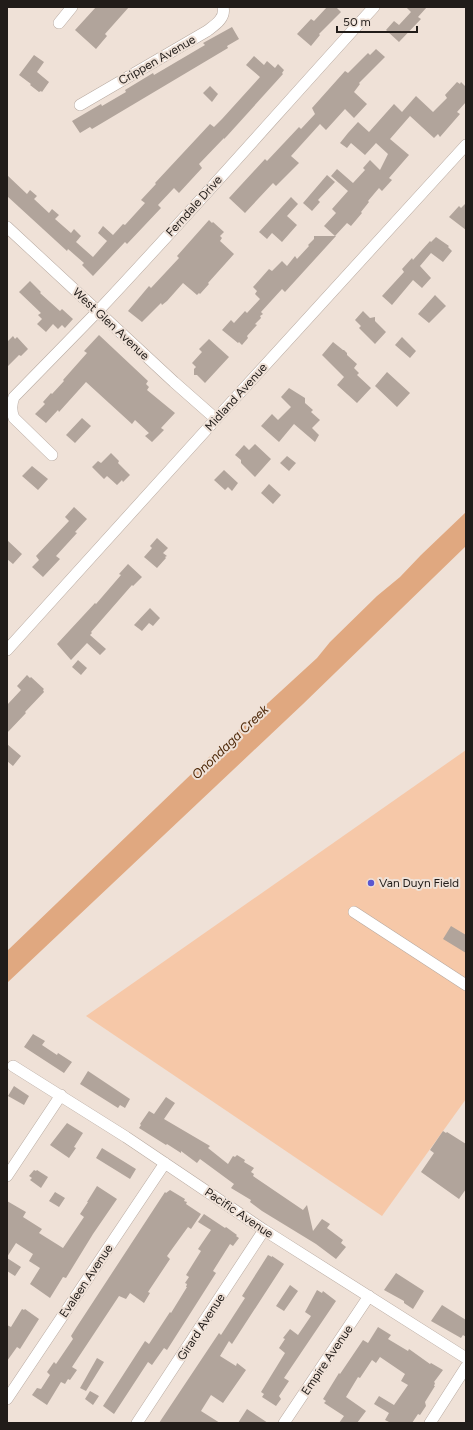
<svg xmlns="http://www.w3.org/2000/svg" width="473" height="1430" font-family="Figtree,sans-serif">
<rect width="100%" height="100%" fill="#efe1d7"/>
<path fill="#f6c8a8" d="M466,750V1099L382,1216L86,1016Z"/>
<path fill="#e0a880" d="M466,512V546L303,704L7,983V951L207,759L317,658L330,642L377,596L400,577L421,555Z"/>
<path fill="#b1a49b" d="M96,7H129L105,34L107,36L96,49L75,30Z
M327,7H336L341,12L319,34L320,35L311,46L297,34L311,19L314,21Z
M406,7H427L418,17L421,19L399,42L386,30L394,21L399,25L411,12Z
M232,27L239,39L227,46L228,48L92,129L90,127L80,133L72,121L101,104L102,106L126,92L125,90L153,73L154,75L205,45L203,43Z
M376,49L385,57L359,83L360,84L354,92L367,104L354,118L345,109L326,130L320,124L291,156L299,163L276,186L273,183L245,213L229,198L265,159L267,161L299,127L301,129L315,114L312,108L345,71L348,73L368,53L370,55Z
M34,55L44,62L37,72L49,82L42,92L41,91L39,92L30,85L31,84L19,75Z
M254,56L264,65L267,61L275,68L278,64L284,70L282,73L283,74L227,136L224,139V138L199,164L202,168L179,193L174,188L158,205L161,208L127,244L125,242L93,276L82,265L84,263L68,249L67,251L7,196V175L27,194L30,190L37,196L34,199L49,213L52,209L59,215L55,219L71,233L74,229L81,236L76,242L93,257L107,241L98,233L103,226L113,235L123,224L125,225L145,203L141,200L156,184L155,183L210,124L214,127L222,119L260,77L246,65Z
M457,82L460,84L461,82L466,87V102L457,112L460,114L440,137L438,134L434,138L410,116L390,139L409,155L389,178L392,180L382,191L379,188L368,201L369,202L361,212L362,213L351,226L347,223L335,236L324,226L336,213L332,209L348,191L331,176L337,169L353,183L365,170L363,168L370,160L380,170L388,154L376,143L365,155L351,143L347,148L340,143L348,133L358,122L369,132L394,104L402,112L416,96L433,112L447,98L445,95Z
M210,86L218,94L212,102L203,93Z
M327,175L335,182L318,200L320,202L312,211L303,203Z
M291,197L298,204L287,216L297,225L282,242L272,233L267,239L259,232Z
M466,203V230L449,217L459,206L461,208Z
M209,220L212,223L213,222L224,232L220,236L222,238L220,241L234,254L208,283L209,284L200,294L199,293L197,295L183,283L167,301L162,305L161,303L142,322L128,311L149,286L151,288L179,258L177,256Z
M314,236H336L285,292L282,289L261,312L263,314L260,316L261,318L255,324L257,325L247,336L248,338L242,345L239,342L238,343L222,330L231,320L234,323L245,311L247,313L260,299L255,294L257,291L253,287L269,269L272,271L282,261L287,266L295,256L297,259L309,246L308,245L314,239Z
M436,237L449,246L448,247L452,251L443,262L431,253L420,266L431,278L422,288L413,280L392,305L382,296L404,272L402,269L412,258L413,260L430,241L431,242Z
M30,281L41,292L40,293L60,311L62,309L73,319L65,328L62,325L58,329L53,324L46,332L37,324L42,319L38,315L41,313L19,292Z
M435,295L446,306L429,323L418,314Z
M363,311L370,318L375,317V321L386,332L375,344L359,328L361,326L355,320Z
M99,335L148,381L146,384L149,387L147,390L175,413L161,428L164,430L152,442L145,436L149,433L135,420L132,424L86,382L59,412L58,410L46,423L35,414L45,404L43,402L51,393L52,394L64,381L63,380L87,353L84,351Z
M13,336L15,339L17,337L28,349L21,356L19,355L7,367V342Z
M402,337L416,351L410,358L395,345Z
M209,339L229,357L205,383L197,375H194V369L196,367L192,363L202,352L199,349Z
M333,342L343,350H344L347,353V355L357,364L354,368L359,373L357,375L371,388L357,403L337,385L344,377L322,355Z
M387,372L410,393L397,407L375,386Z
M289,388L305,398V403L313,410L311,412L320,420L312,428L319,435L315,442L294,424L279,442L261,426L272,414L278,420L291,407L281,397Z
M82,418L91,426L75,443L66,435Z
M255,444L271,459L255,477L241,463V460L235,455L244,445L249,450Z
M111,453L119,461L118,463L130,475L123,482L122,480L117,485L107,476L104,479L92,467L98,461L101,463Z
M287,456L296,463L289,471L280,463Z
M32,466L48,479L38,490L22,476Z
M224,470L238,483L232,491L228,487L225,490L214,480Z
M269,484L281,495L273,504L261,493Z
M74,507L87,519L75,532L77,533L56,556L60,559L43,577L32,567L39,560L36,556L69,521L65,517Z
M157,538L168,548L163,553L167,556L165,557L166,558L157,568L144,557L152,548L150,546Z
M7,540L22,554L13,564L7,559Z
M128,564L142,577L133,586L132,585L91,632L92,633L90,635L106,649L100,655L87,643L71,660L57,644L95,603L96,604L121,575L119,574Z
M150,608L160,618L153,626L149,623L142,631L134,625Z
M78,660L87,668L81,675L72,667Z
M27,675L30,678L31,677L44,689L43,690L44,692L25,712L26,713L7,733V705L21,690L17,686Z
M7,744L21,756L13,766L7,761Z
M451,926L466,935V953L443,939Z
M33,1034L45,1041L42,1045L57,1055L58,1053L72,1062L64,1073L24,1047Z
M88,1071L130,1099L125,1108L120,1105L118,1108L80,1084Z
M14,1086L29,1096L24,1105L8,1096Z
M166,1097L175,1103L164,1119L210,1146L208,1148L228,1164L233,1156L235,1157L237,1155L245,1160L244,1162L254,1168L251,1172L254,1174L253,1176L303,1210L307,1205L313,1231L322,1219L330,1224L327,1228L343,1240L341,1243L346,1247L336,1259L316,1244L262,1211L250,1202L251,1200L231,1188L234,1184L200,1159L197,1163L181,1151V1153L167,1144L166,1145L139,1128L141,1125L140,1124L149,1111L154,1114Z
M67,1123L83,1133L74,1147L76,1148L69,1158L50,1145Z
M443,1131L446,1133L447,1132L466,1144V1189L459,1199L421,1172L434,1153L430,1150Z
M102,1148L136,1169L130,1179L96,1158Z
M34,1170L36,1171L37,1170L48,1177L41,1188L30,1180L32,1178L29,1176Z
M97,1186L117,1199L93,1234L66,1278L63,1277L50,1298L30,1284L40,1268L29,1261L33,1254L16,1243L7,1257V1201L26,1212L23,1217L42,1229L39,1233L63,1248L84,1217L80,1214L88,1202H87Z
M170,1190L185,1199L184,1201L187,1202L186,1204L201,1214L191,1229L188,1227L167,1256L170,1259L148,1292L150,1293L144,1303L130,1293L126,1299L119,1296L72,1367L77,1370L70,1380L68,1379L65,1384L61,1382L47,1405L32,1395L37,1388L41,1389L50,1375L47,1372L54,1362L56,1364L73,1339L71,1336L76,1328L165,1192L166,1193Z
M55,1192L65,1198L59,1207L49,1201Z
M204,1214L225,1228L226,1227L237,1235L236,1236L239,1238L233,1246L230,1244L213,1271L216,1273L167,1350L164,1348L152,1365L148,1362L114,1414L103,1406L145,1341L149,1344L170,1312L171,1313L187,1287H186L187,1284L185,1283L189,1277L186,1275L201,1251L198,1249L211,1230L198,1222Z
M268,1255L272,1257V1256L284,1264L232,1344L229,1341L220,1356L236,1366L237,1363L246,1370L223,1403L211,1395L201,1411L220,1423H159L219,1333L221,1335L245,1298L242,1296Z
M7,1258L21,1267L15,1276L7,1271Z
M396,1273L424,1291L413,1309L404,1303V1301L384,1290Z
M290,1285L298,1291L284,1311L276,1306Z
M317,1290L322,1293L323,1291L336,1301L284,1378L289,1381L279,1396L281,1399L276,1406L262,1397L264,1394L261,1392L285,1353L279,1348L285,1339L283,1338L290,1329L298,1335L311,1316L305,1312Z
M442,1305L466,1320V1337L463,1335L461,1338L431,1321Z
M22,1309L24,1310L25,1309L39,1319L20,1349L17,1347L7,1361V1325L11,1327Z
M378,1327L391,1335L388,1339L408,1351L409,1349L430,1364L431,1363L443,1370L434,1382L435,1383L434,1386H435L425,1402L426,1406L420,1415L418,1414L412,1423H391L385,1420L389,1413L374,1404L379,1396L394,1405L408,1385L401,1381L405,1374L380,1357L376,1363L372,1360L360,1378L358,1377L346,1397L366,1411L357,1423H339L344,1416L324,1403L326,1401L323,1399L339,1373L340,1374L363,1340L368,1343Z
M97,1358L104,1362L86,1391L80,1388Z
M90,1391L99,1396L93,1405L85,1399Z
M247,1409L268,1423H238Z"/>
<g fill="none" stroke-linecap="round" stroke-linejoin="round">
<defs>
<path id="minor" d="M59,23L72,7
M80,105L207,31C215,25 226,18 223,7
M7,227L174,382L216,419
M52,455L14,418C11,411 11,404 14,397C42,368 70,340 98,311C192,211 282,108 374,7
M7,650L216,419L466,145
M354,912L466,985
M13,1066L126,1137L264,1230L466,1358
M7,1176L61,1095
M7,1399L165,1163
M137,1423L264,1230
M284,1423L369,1296
M430,1423L466,1367"/>
</defs>
<use href="#minor" stroke="#b8aaa1" stroke-width="12"/>
<use href="#minor" stroke="#fff" stroke-width="11"/>
</g>
<circle fill="#5a57cf" stroke="#efe1d7" stroke-width="1.5" cx="371" cy="883" r="4"/>
<g text-anchor="middle" dominant-baseline="central" stroke-width="4" stroke-linejoin="round" paint-order="stroke">
<g font-size="12" fill="#211c19" stroke="#efe1d7">
<text transform="translate(157 60) rotate(-30)">Crippen Avenue</text>
<text transform="translate(194 206) rotate(-48)">Ferndale Drive</text>
<text transform="translate(111 324) rotate(43)">West Glen Avenue</text>
<text transform="translate(236 397) rotate(-48)">Midland Avenue</text>
<text transform="translate(239 1213) rotate(34)">Pacific Avenue</text>
<text transform="translate(86 1281) rotate(-56)">Evaleen Avenue</text>
<text transform="translate(201 1327) rotate(-57)">Girard Avenue</text>
<text transform="translate(327 1360) rotate(-56)">Empire Avenue</text>
</g>
<g font-size="12" fill="#211c19" stroke="#efe1d7" text-anchor="start">
<text x="379" y="883">Van Duyn Field</text>
</g>
<g font-size="13" font-style="italic" fill="#4e2909" stroke="#efe1d7">
<text transform="translate(230 742) rotate(-44)">Onondaga Creek</text>
</g>
</g>
<rect width="473" height="1430" fill="none" stroke="#211c19" stroke-width="16"/>
<path d="M337 26v6h80v-6" fill="none" stroke="#211c19" stroke-width="2"/>
<text x="343" y="26" font-size="12" fill="#211c19" stroke="#efe1d7" stroke-width="3" paint-order="stroke">50 m</text>
</svg>
